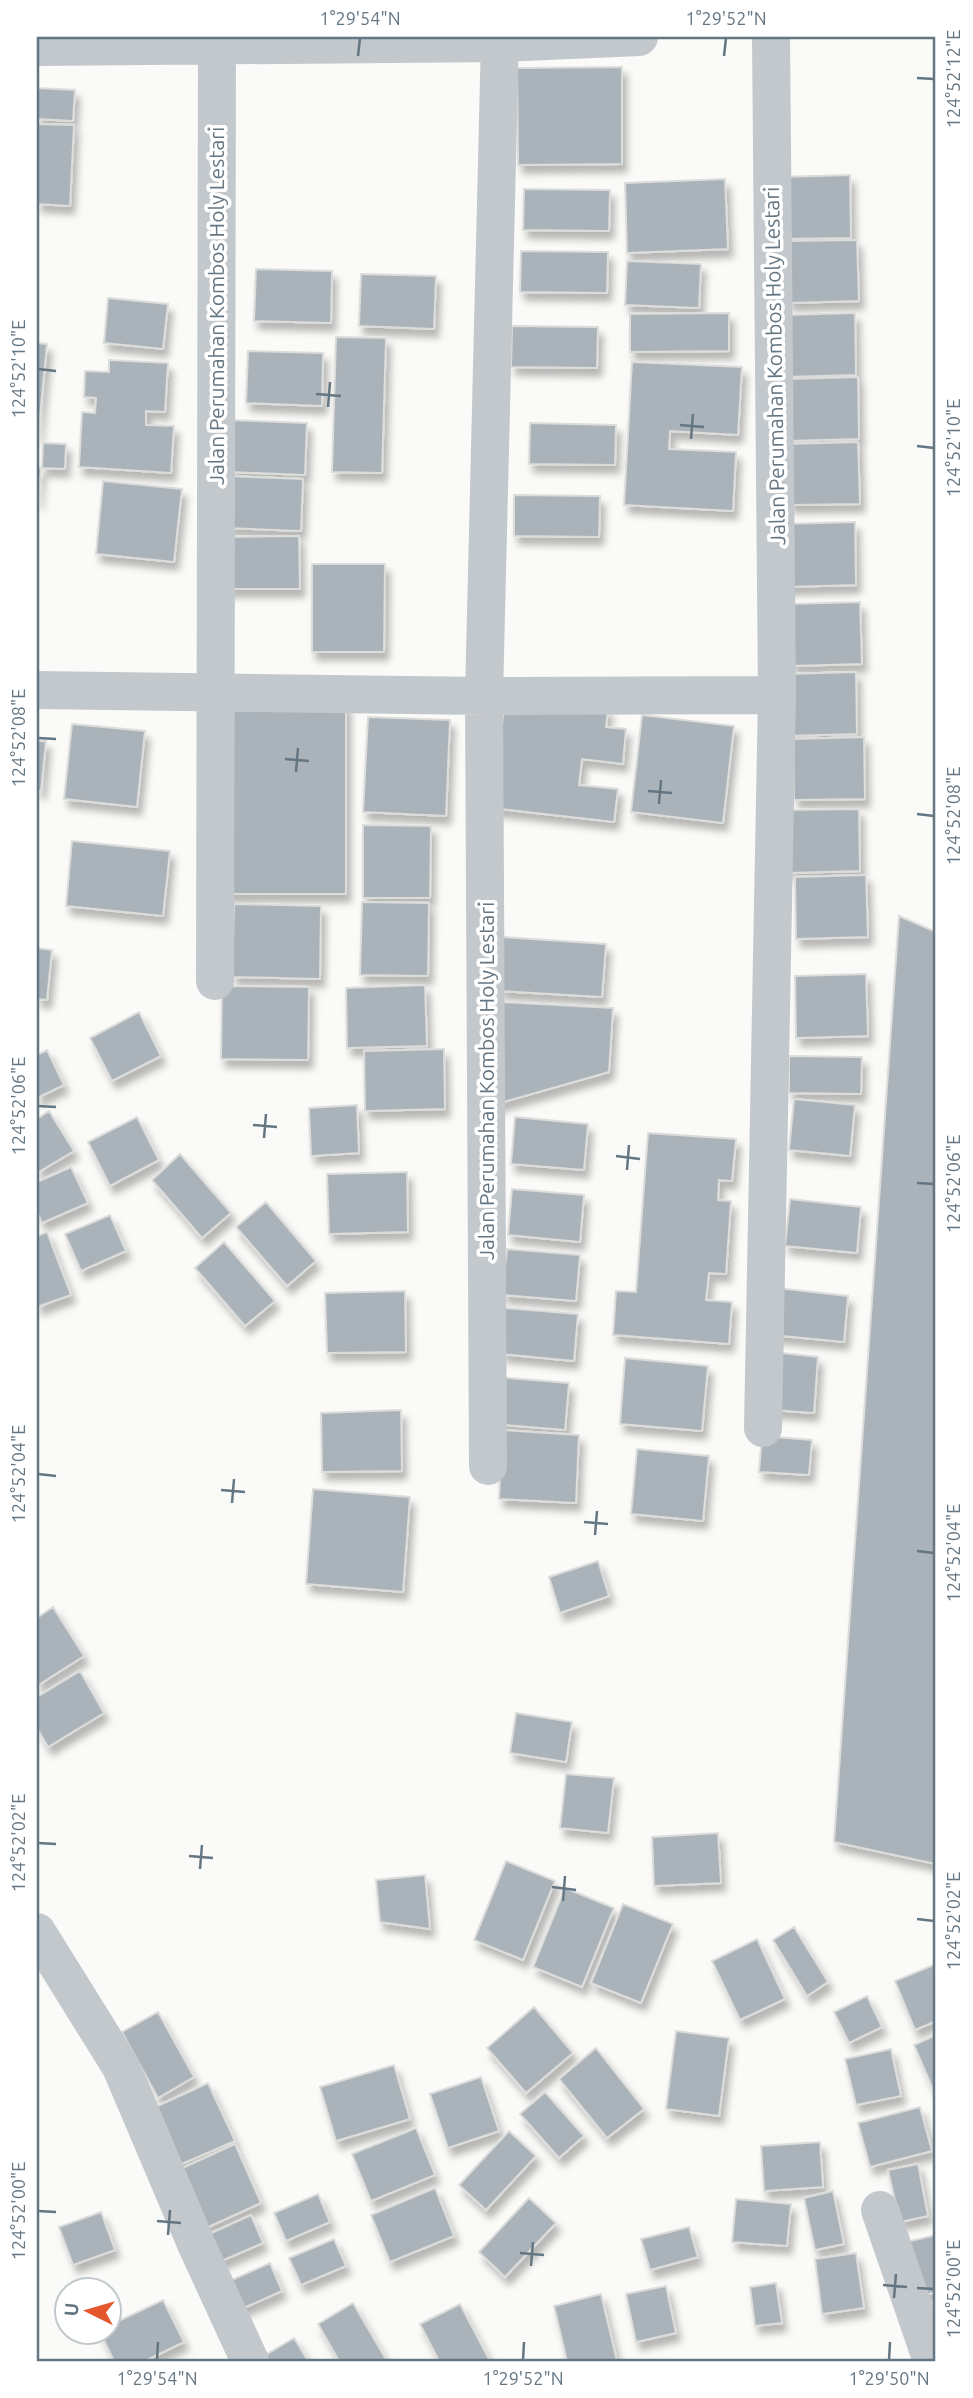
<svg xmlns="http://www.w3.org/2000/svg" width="973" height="2398" font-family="Ubuntu,sans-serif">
<defs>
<filter id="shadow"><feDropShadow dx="4.5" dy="8" stdDeviation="3.5" flood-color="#0004"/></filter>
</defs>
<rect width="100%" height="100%" fill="#fafaf8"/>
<path fill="#aab3b9" stroke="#dcdcda" stroke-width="2" filter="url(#shadow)" d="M622,67V164L518,165L517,68Z
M37,88L75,90L73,121L37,119Z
M37,124L74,125L70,206L37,204Z
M850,175L851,238L780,239L779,177Z
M725,179L728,249L627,253L625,183Z
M524,189L610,190L609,231L523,230Z
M857,240L859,301L788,303L786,241Z
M521,251L608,252L607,293L520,292Z
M627,261L701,264L699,308L625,305Z
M256,269L332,271L331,323L254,321Z
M361,274L436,276L434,329L359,326Z
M108,298L168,304L163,349L104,343Z
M729,313V351L630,352V314Z
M855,313L856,375L784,377L783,315Z
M512,326L598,327L597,368L511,367Z
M336,337L386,338L382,473L332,472Z
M37,343L47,344L38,437H37Z
M248,351L323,353L322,406L246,403Z
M109,360L168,363L165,412L146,411V425L174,426L171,473L79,467L82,412L95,413L96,398L84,397L85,371L109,372Z
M632,362L742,367L738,435L670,431L669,449L736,452L733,511L624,505Z
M858,377L859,439L788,441L786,379Z
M230,420L307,423L305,475L229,472Z
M530,423L616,425L615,465L529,464Z
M858,442L860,504L789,505L787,444Z
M43,443L66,444L65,469L42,468Z
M37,468H41L38,501H37Z
M227,476L303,479L301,531L226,528Z
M103,481L182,489L174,562L96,554Z
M514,495L600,496L599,537L514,536Z
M855,522L856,585L784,587L783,524Z
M299,536L300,589H223L222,537Z
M312,564H385L384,652H312Z
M860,602L862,664L791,666L789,604Z
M856,672L857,734L786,736L785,674Z
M222,703H346V894H221Z
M504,708H608L606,727L626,729L623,764L582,759L579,785L618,789L614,822L492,808Z
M642,715L734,726L723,823L631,812Z
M368,717L450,720L446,816L363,812Z
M72,724L145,731L137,807L64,799Z
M864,737L865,799L794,800L793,739Z
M37,741H46L41,791L37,790Z
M859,809L860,871L789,873L788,810Z
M363,825L431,826L430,898H363Z
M72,841L170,851L163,916L66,906Z
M866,875L868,937L796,939L795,877Z
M362,902L429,903L428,976L360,975Z
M234,904L321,906L320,979L232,977Z
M899,916L936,932V1864L834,1842Z
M502,937L606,944L602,997L499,991Z
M37,948L52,950L47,1000L37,999Z
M866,974L868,1036L796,1038L795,976Z
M425,985L427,1046L347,1048L346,988Z
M222,986L309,987L308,1060L221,1059Z
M501,1002L613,1008L609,1072L493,1105Z
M139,1012L161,1056L112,1081L90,1038Z
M444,1049L445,1109L365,1111L364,1051Z
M47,1050L64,1085L37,1098V1055Z
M789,1056L862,1057L861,1094L789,1093Z
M794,1099L855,1105L850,1156L789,1150Z
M357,1105L359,1153L311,1156L309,1108Z
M49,1111L74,1151L37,1173V1119Z
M137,1117L159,1160L110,1186L88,1142Z
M515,1117L588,1124L584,1170L511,1164Z
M648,1133L736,1139L732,1181L719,1180L718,1200L731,1201L726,1274L709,1273L706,1300L732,1302L729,1344L613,1335L616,1291L636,1292Z
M180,1154L231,1213L202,1238L152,1180Z
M71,1167L88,1203L42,1223L37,1212V1182Z
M407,1172L408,1232L329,1234L327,1174Z
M512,1189L584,1195L580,1242L508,1235Z
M790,1199L861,1207L857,1253L785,1246Z
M266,1202L316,1261L287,1286L236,1227Z
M110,1215L126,1251L81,1271L65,1234Z
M47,1232L71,1295L37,1307V1236Z
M224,1242L275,1301L245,1326L195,1268Z
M507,1249L580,1255L576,1301L502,1295Z
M777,1288L848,1296L844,1342L772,1335Z
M405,1291L406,1352L327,1353L325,1293Z
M505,1308L578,1314L574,1361L501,1354Z
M774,1352L818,1357L814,1413L772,1410Z
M625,1358L708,1366L702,1431L620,1424Z
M497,1377L569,1383L565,1430L493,1424Z
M401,1410L402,1471L322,1472L321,1413Z
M502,1430L579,1435L576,1503L499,1499Z
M762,1436L812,1440L809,1475L759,1472Z
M637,1449L709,1456L703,1521L631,1514Z
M313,1489L410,1497L403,1592L306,1584Z
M598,1561L609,1596L560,1613L549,1577Z
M53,1607L84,1656L37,1686V1618Z
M80,1671L104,1713L48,1747L37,1728V1697Z
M516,1713L572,1722L566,1762L510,1753Z
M566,1774L614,1778L608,1833L560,1828Z
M718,1833L721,1883L654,1886L652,1837Z
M506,1861L555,1881L523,1960L474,1940Z
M425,1875L430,1929L380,1922L376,1880Z
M565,1888L614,1908L582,1987L533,1967Z
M623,1904L673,1924L641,2003L591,1983Z
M794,1927L828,1982L807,1996L773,1940Z
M757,1939L785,1999L740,2020L712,1961Z
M936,1964V2021L915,2030L895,1981Z
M867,1996L882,2027L849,2043L834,2012Z
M534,2007L573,2053L526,2093L487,2048Z
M158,2012L194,2077L158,2098L122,2032Z
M676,2031L729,2038L719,2116L666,2109Z
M936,2035V2093L935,2094L914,2045Z
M596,2048L644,2109L607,2138L559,2079Z
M891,2049L901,2096L856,2105L845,2059Z
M394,2065L410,2119L336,2141L320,2087Z
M481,2077L499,2131L448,2148L430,2094Z
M208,2083L235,2141L177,2166L151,2109Z
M545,2092L584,2136L559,2158L520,2114Z
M920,2107L932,2151L870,2167L858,2123Z
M416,2128L435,2175L371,2201L352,2154Z
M509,2131L536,2156L486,2210L459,2185Z
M820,2142L823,2187L764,2191L761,2146Z
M235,2144L261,2203L204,2229L178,2170Z
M918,2164L928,2216L900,2222L888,2170Z
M435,2188L454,2236L390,2262L371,2215Z
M833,2191L844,2244L815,2250L804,2198Z
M318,2194L330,2222L286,2241L274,2213Z
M529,2198L556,2223L505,2277L479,2252Z
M736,2199L791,2204L787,2246L732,2242Z
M101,2212L115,2250L73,2265L59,2227Z
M251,2215L263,2243L219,2262L207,2235Z
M689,2227L698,2257L650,2270L641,2239Z
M936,2235V2292L914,2298L902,2243Z
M334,2239L346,2266L301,2285L289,2258Z
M856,2253L864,2308L822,2314L815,2259Z
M270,2263L282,2291L237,2311L225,2283Z
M776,2283L782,2323L755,2326L750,2287Z
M666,2286L676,2333L636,2342L626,2294Z
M601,2294L617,2361H567L554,2306Z
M163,2300L184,2342L145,2361H114L100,2332H108V2326Z
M353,2303L387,2361H339L318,2324Z
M460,2304L490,2361H439L420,2324Z
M294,2338L308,2361H260L259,2359Z"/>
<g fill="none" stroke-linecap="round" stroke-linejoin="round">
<path stroke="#c3c8cc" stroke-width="38" d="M37,47L501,43L639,37
M37,690L484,696L777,695
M215,981L217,37
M763,1428L777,695L771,37
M488,1466L484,696L500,37
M37,1932L121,2067L197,2246L250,2361
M880,2210L932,2361"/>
</g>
<path fill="none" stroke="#657683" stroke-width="2.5" d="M358,56L360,38M724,56L726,38M917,78L934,79M38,369L56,371M316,394L341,396M328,407L330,382M680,425L704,427M691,439L693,414M917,446L934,448M38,738L56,739M285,759L309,761M296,772L298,748M648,791L672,793M659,804L661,780M917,814L934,816M38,1106L56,1107M253,1125L277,1127M264,1138L266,1114M616,1156L640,1159M627,1170L629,1145M917,1183L934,1184M38,1474L56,1476M221,1490L245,1492M232,1503L234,1479M584,1522L608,1524M595,1535L597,1511M917,1551L934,1553M38,1843L56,1844M189,1856L213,1858M200,1869L202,1845M552,1887L576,1890M563,1901L565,1876M917,1919L934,1921M38,2211L56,2212M157,2221L181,2223M168,2235L170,2210M520,2253L544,2255M531,2266L533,2242M883,2285L907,2287M917,2288L934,2289M894,2298L896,2274M157,2360L158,2342M523,2360L524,2342M889,2360L890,2342"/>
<g text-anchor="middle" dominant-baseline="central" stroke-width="7" stroke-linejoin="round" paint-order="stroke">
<g font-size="21" fill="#657683" stroke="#fff">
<text transform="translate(216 306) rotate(-90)">Jalan Perumahan Kombos Holy Lestari</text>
<text transform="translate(774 366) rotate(-91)">Jalan Perumahan Kombos Holy Lestari</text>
<text transform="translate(486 1081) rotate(-90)">Jalan Perumahan Kombos Holy Lestari</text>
</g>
</g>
<rect width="973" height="2398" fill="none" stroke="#ffffff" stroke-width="77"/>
<g transform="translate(88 2311) rotate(275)"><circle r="33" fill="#ffffff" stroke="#c1c8cd" stroke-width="2"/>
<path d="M0-5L12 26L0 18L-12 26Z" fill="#e4572e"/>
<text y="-10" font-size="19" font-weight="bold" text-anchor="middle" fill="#657683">U</text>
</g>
<rect x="38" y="38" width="896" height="2322" fill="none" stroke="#657683" stroke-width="2.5"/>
<g font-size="18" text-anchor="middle" fill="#657683">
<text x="360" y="25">1°29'54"N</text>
<text x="726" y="25">1°29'52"N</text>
<text transform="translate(954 79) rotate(-90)" y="6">124°52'12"E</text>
<text transform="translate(19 369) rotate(-90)" y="6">124°52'10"E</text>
<text transform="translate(954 448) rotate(-90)" y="6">124°52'10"E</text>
<text transform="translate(19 738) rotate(-90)" y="6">124°52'08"E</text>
<text transform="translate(954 816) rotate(-90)" y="6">124°52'08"E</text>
<text transform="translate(19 1106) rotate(-90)" y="6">124°52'06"E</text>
<text transform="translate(954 1184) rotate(-90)" y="6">124°52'06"E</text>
<text transform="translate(19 1474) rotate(-90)" y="6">124°52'04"E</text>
<text transform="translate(954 1553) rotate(-90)" y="6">124°52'04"E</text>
<text transform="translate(19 1843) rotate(-90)" y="6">124°52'02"E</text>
<text transform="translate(954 1921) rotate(-90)" y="6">124°52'02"E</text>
<text transform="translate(19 2211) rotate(-90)" y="6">124°52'00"E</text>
<text transform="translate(954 2289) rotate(-90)" y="6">124°52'00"E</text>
<text x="157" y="2385">1°29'54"N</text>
<text x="523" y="2385">1°29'52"N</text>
<text x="889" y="2385">1°29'50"N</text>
</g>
</svg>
